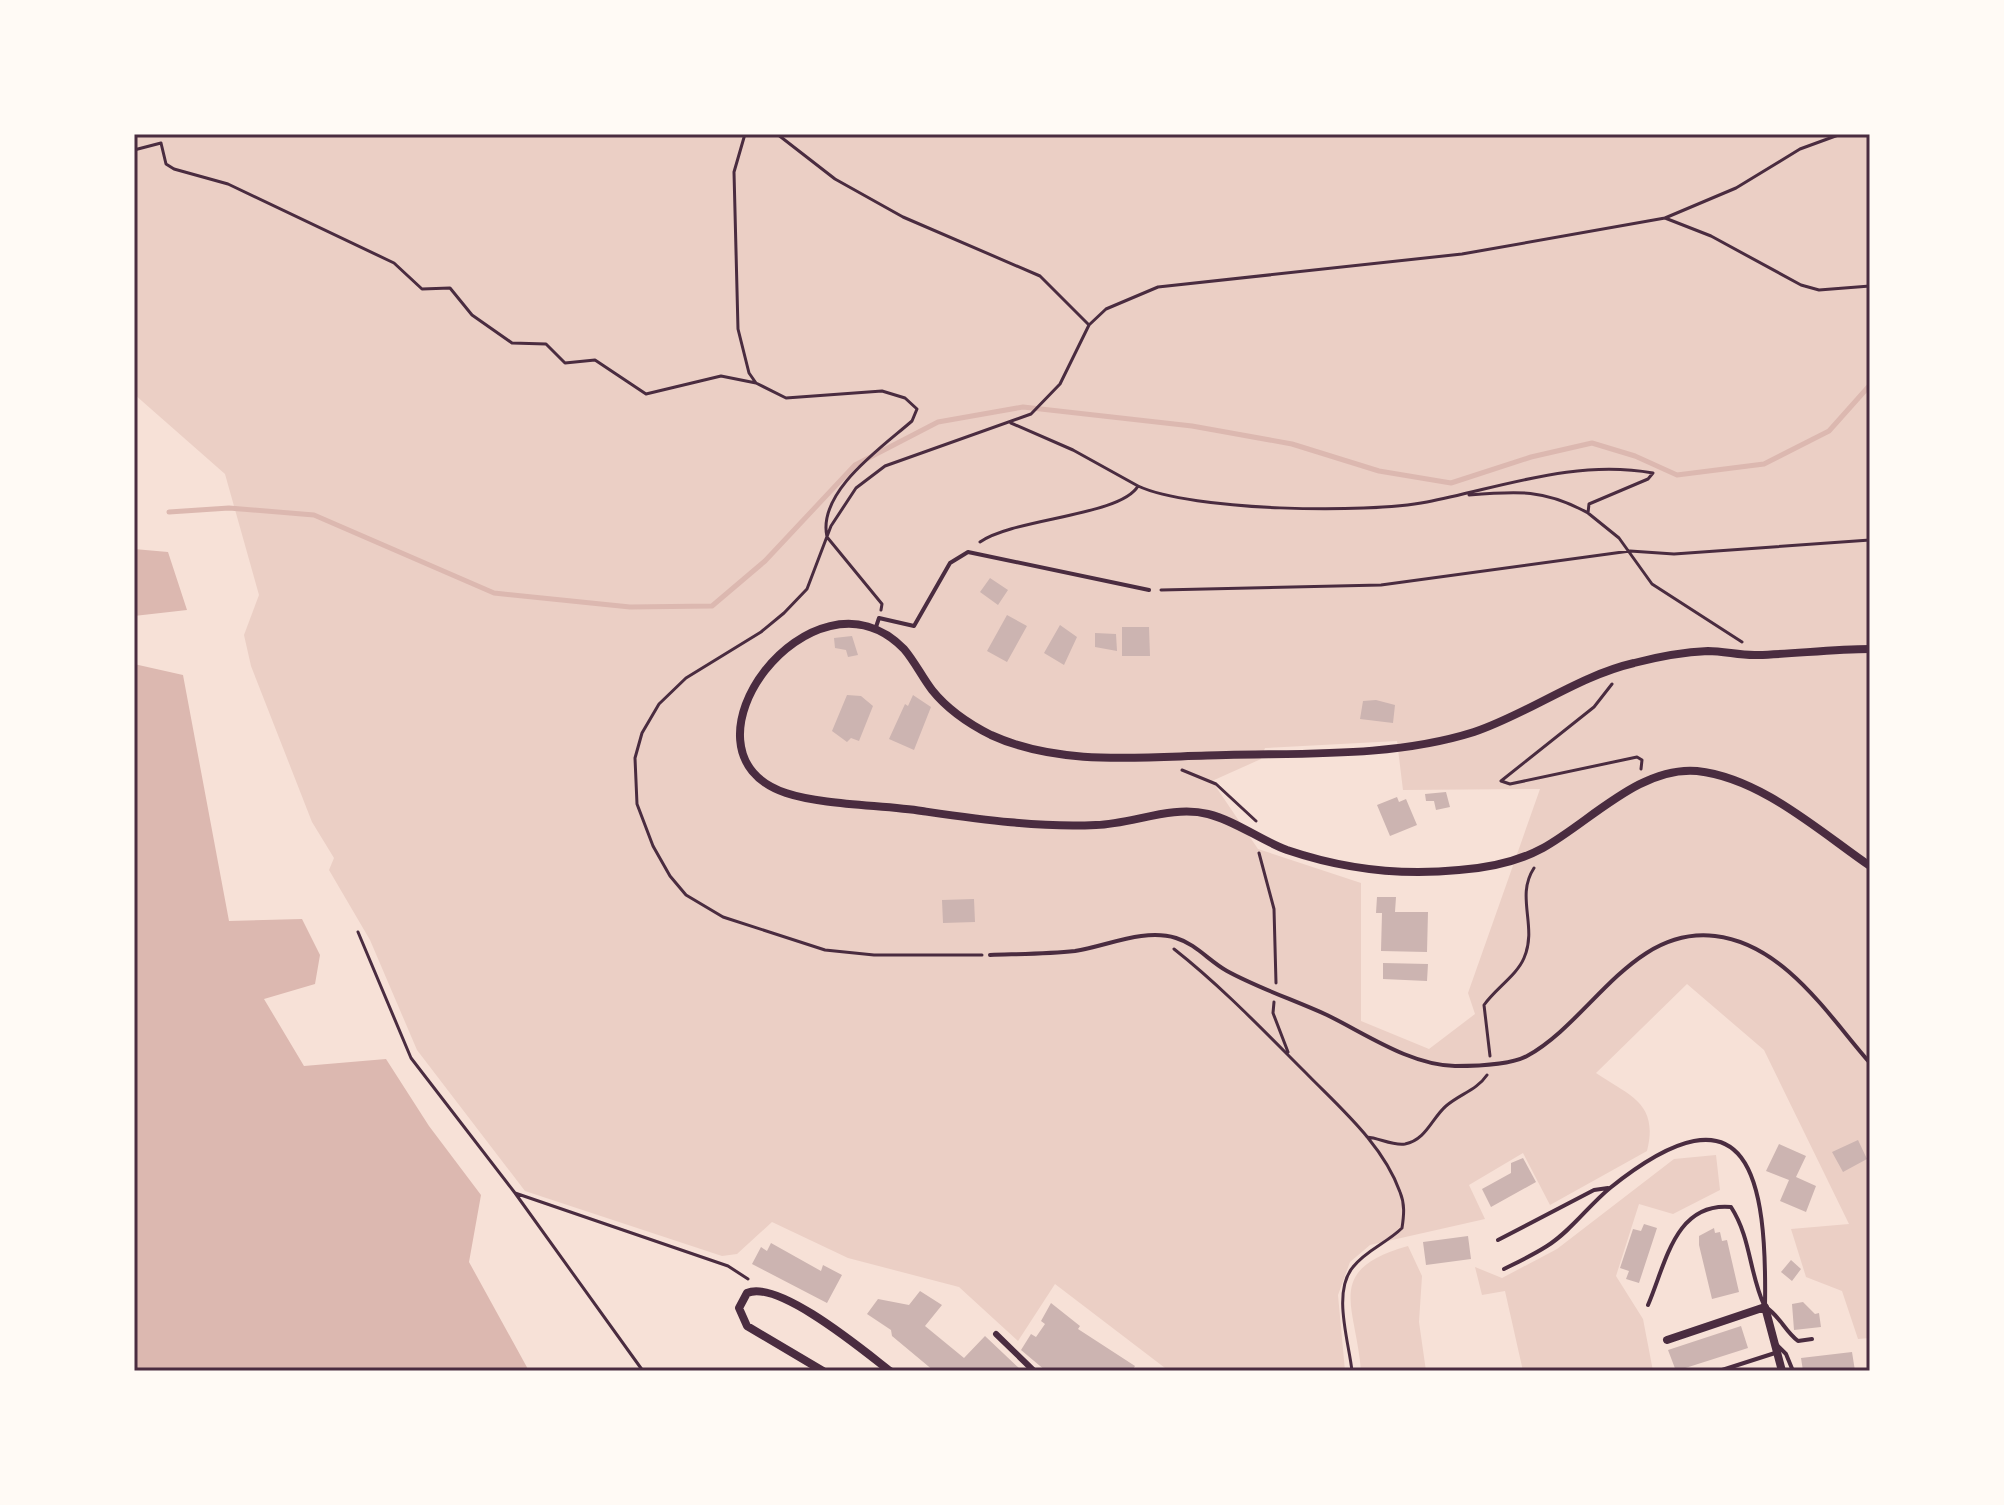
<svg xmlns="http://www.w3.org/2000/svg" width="2004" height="1505" font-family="'Open Sans',sans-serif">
<rect width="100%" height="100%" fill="#f7e1d7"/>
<path fill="#ebcfc5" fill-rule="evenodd" d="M134,134H1870V1338L1858,1339L1842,1291L1806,1277L1791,1229L1849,1224L1764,1050L1687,984L1596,1073C1630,1096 1659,1103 1647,1151L1550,1205L1523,1153L1469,1185L1485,1219L1370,1245L1350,1262L1338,1295L1345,1371H1169L1055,1284L1018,1341L959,1287L848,1258L772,1222L737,1254L722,1256L525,1191L417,1050L370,940L329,870L334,858L312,822L251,666L244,635L259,595L225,474L134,394ZM1397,741L1403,790L1540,789L1468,993L1475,1014L1429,1049L1361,1021V883L1258,849L1212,781L1261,759L1265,748Z
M1716,1155L1720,1190L1673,1214L1639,1204L1616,1276L1643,1319L1653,1371H1523L1505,1291L1482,1295L1475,1267L1502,1278L1557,1249L1674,1159Z
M1408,1246L1422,1276L1419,1322L1426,1371H1361C1356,1305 1323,1270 1408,1246Z"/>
<path fill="#dcb8b0" d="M134,549L168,552L187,610L134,616Z
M134,664L183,675L229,921L302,919L320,955L315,984L264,999L304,1066L386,1059L429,1126L481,1195L469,1262L529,1371H134Z"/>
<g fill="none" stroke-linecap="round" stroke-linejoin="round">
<path stroke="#dcb8b0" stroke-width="5" d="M169,512L229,508L314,515L494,593L630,607L712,606L765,561L855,465L938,422L1023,407L1192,426L1292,444L1379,471L1451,483L1531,457L1592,443L1635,456L1677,475L1764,464L1829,431L1870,385"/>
</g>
<path fill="#ccb4b1" d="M990,578L1008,590L998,605L980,592Z
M1007,615L1027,626L1007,662L987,651Z
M1060,625L1077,637L1064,665L1044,653Z
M1122,627H1149L1150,656H1122Z
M1095,633L1116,634L1117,651L1095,647Z
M852,636L858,655L848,657L846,650L835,648L834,638Z
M847,695L861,696L873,706L859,741L851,738L847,742L832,731Z
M913,695L931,707L914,750L889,739L905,704L908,706Z
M1376,700L1395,705L1393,723L1360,719L1363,701Z
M1446,792L1450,807L1436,810L1434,801H1426L1425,794Z
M1397,797L1399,802L1406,799L1417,825L1390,836L1377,805Z
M1377,897H1396L1395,912H1428L1427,952L1381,951L1382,913H1376Z
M974,899L975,922L943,923L942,900Z
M1383,963L1428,964L1427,981L1383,979Z
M1858,1140L1867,1159L1843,1172L1832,1152Z
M1779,1144L1806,1156L1796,1177L1816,1186L1806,1212L1780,1201L1789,1180L1766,1171Z
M1523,1158L1536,1182L1491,1207L1482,1189L1511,1173V1163Z
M1644,1224L1657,1228L1639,1283L1626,1279L1629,1271L1620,1268L1633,1229L1641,1231Z
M1714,1228L1715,1233L1720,1232L1722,1241L1727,1240L1739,1292L1712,1299L1699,1245V1236Z
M1468,1236L1471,1259L1426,1265L1423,1242Z
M771,1243L821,1271L823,1265L842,1275L827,1303L752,1264L761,1247L767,1251Z
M1791,1260L1801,1269L1792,1281L1781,1272Z
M920,1291L942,1305L925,1326L964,1358L985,1336L1022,1371H934L892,1336L891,1330L867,1314L878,1299L909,1305Z
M1803,1302L1815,1314L1819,1313L1821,1327L1794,1330L1792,1304Z
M1051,1303L1080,1326L1078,1329L1135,1366L1132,1371H1046L1021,1350L1031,1334L1036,1337L1045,1324L1041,1321Z
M1741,1326L1748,1348L1676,1371L1668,1350Z
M1852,1352L1855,1371H1803L1801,1358Z"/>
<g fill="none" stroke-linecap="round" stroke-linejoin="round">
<path stroke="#4a2c40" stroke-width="3" d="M745,134L734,172L738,329L749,373L756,383L786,398L882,391L905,398L917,409L912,421C881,448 817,492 827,537L882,604L881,610
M777,134L835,179L903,217L1040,276L1089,325
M134,150L161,143L166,164L174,169L228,184L394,263L422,289L450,288L472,315L512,343L546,344L565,363L595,360L646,394L721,376L756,383
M1665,218L1736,188L1800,149L1841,134
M1138,486C1192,511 1366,514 1427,502C1503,487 1575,459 1653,473L1648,479L1589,504L1588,513L1619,538L1652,584L1742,642
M1469,495C1517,491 1545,489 1588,513
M980,542C1014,518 1121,516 1138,486L1073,450L1011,423
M1161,590L1381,585L1630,551L1674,554L1870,540
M1612,684L1594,707L1501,781L1510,784L1637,757L1642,760L1641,769
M1182,770L1216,784L1256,821
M1259,853L1274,909L1276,983
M358,932L411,1058L515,1193L643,1371
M1174,949C1221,986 1263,1030 1305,1072C1339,1107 1383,1144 1400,1192C1405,1204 1404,1215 1402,1228C1387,1243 1366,1250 1353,1267C1332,1292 1349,1342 1352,1371
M982,955H874L825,950L723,917L686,895L670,876L653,846L637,804L635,758L642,733L659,704L686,678L761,632L784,613L807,589L831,526L856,488L885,466L1031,414L1060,384L1089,325L1106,309L1158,287L1462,254L1665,218L1711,236L1801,285L1819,290L1870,286
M1274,1002L1273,1013L1288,1052
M1490,1056L1484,1005C1495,989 1517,975 1524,958C1538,926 1515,897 1534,868
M1367,1137C1379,1138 1393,1146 1405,1144C1426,1140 1432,1118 1446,1106C1460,1094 1477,1090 1487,1075
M515,1193L728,1266L748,1279"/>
<path stroke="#4a2c40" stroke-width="4" d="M875,630L879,618L914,626L950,563L968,552L1149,590
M990,955C1018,954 1047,954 1075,951C1107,946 1144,928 1176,938C1196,944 1209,961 1227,971C1258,988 1294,1000 1327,1015C1366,1034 1410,1065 1455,1066C1475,1066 1510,1065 1527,1056C1591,1021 1632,926 1715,936C1784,944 1828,1015 1870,1063
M1498,1240L1594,1190L1608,1188
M1504,1269C1518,1262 1533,1255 1547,1246C1571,1231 1588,1206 1610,1188C1751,1075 1767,1180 1765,1307
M1648,1305C1666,1263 1675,1202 1731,1207C1751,1238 1749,1272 1764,1305
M1767,1308C1781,1318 1785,1331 1798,1341L1812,1339
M1776,1344L1786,1354L1793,1371
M1719,1371L1775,1353"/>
<path stroke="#4a2c40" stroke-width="6" d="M996,1334L1034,1371"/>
<path stroke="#4a2c40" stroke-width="8" d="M1870,649C1832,649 1795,654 1758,655C1741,656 1725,651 1708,651C1685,652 1657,657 1634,663C1578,676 1528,714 1474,732C1395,757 1307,753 1226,755C1149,756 1063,768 991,735C969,724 948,710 932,690C922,677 915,662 904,649C813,555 664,752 786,793C822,805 883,805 922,811C978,819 1039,828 1096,825C1133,824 1171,805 1208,814C1236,821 1260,840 1287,850C1343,869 1400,876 1459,870C1487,868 1519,861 1543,848C1590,822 1640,766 1697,771C1761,778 1819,831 1870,866
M1667,1340L1765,1307L1782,1371
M823,1371L747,1326L739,1308L747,1293C778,1279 864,1351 890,1371"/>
</g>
<rect width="2004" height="1505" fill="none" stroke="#fffaf5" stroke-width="272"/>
<rect x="136" y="136" width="1732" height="1233" fill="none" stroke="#4a2c40" stroke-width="3"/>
</svg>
